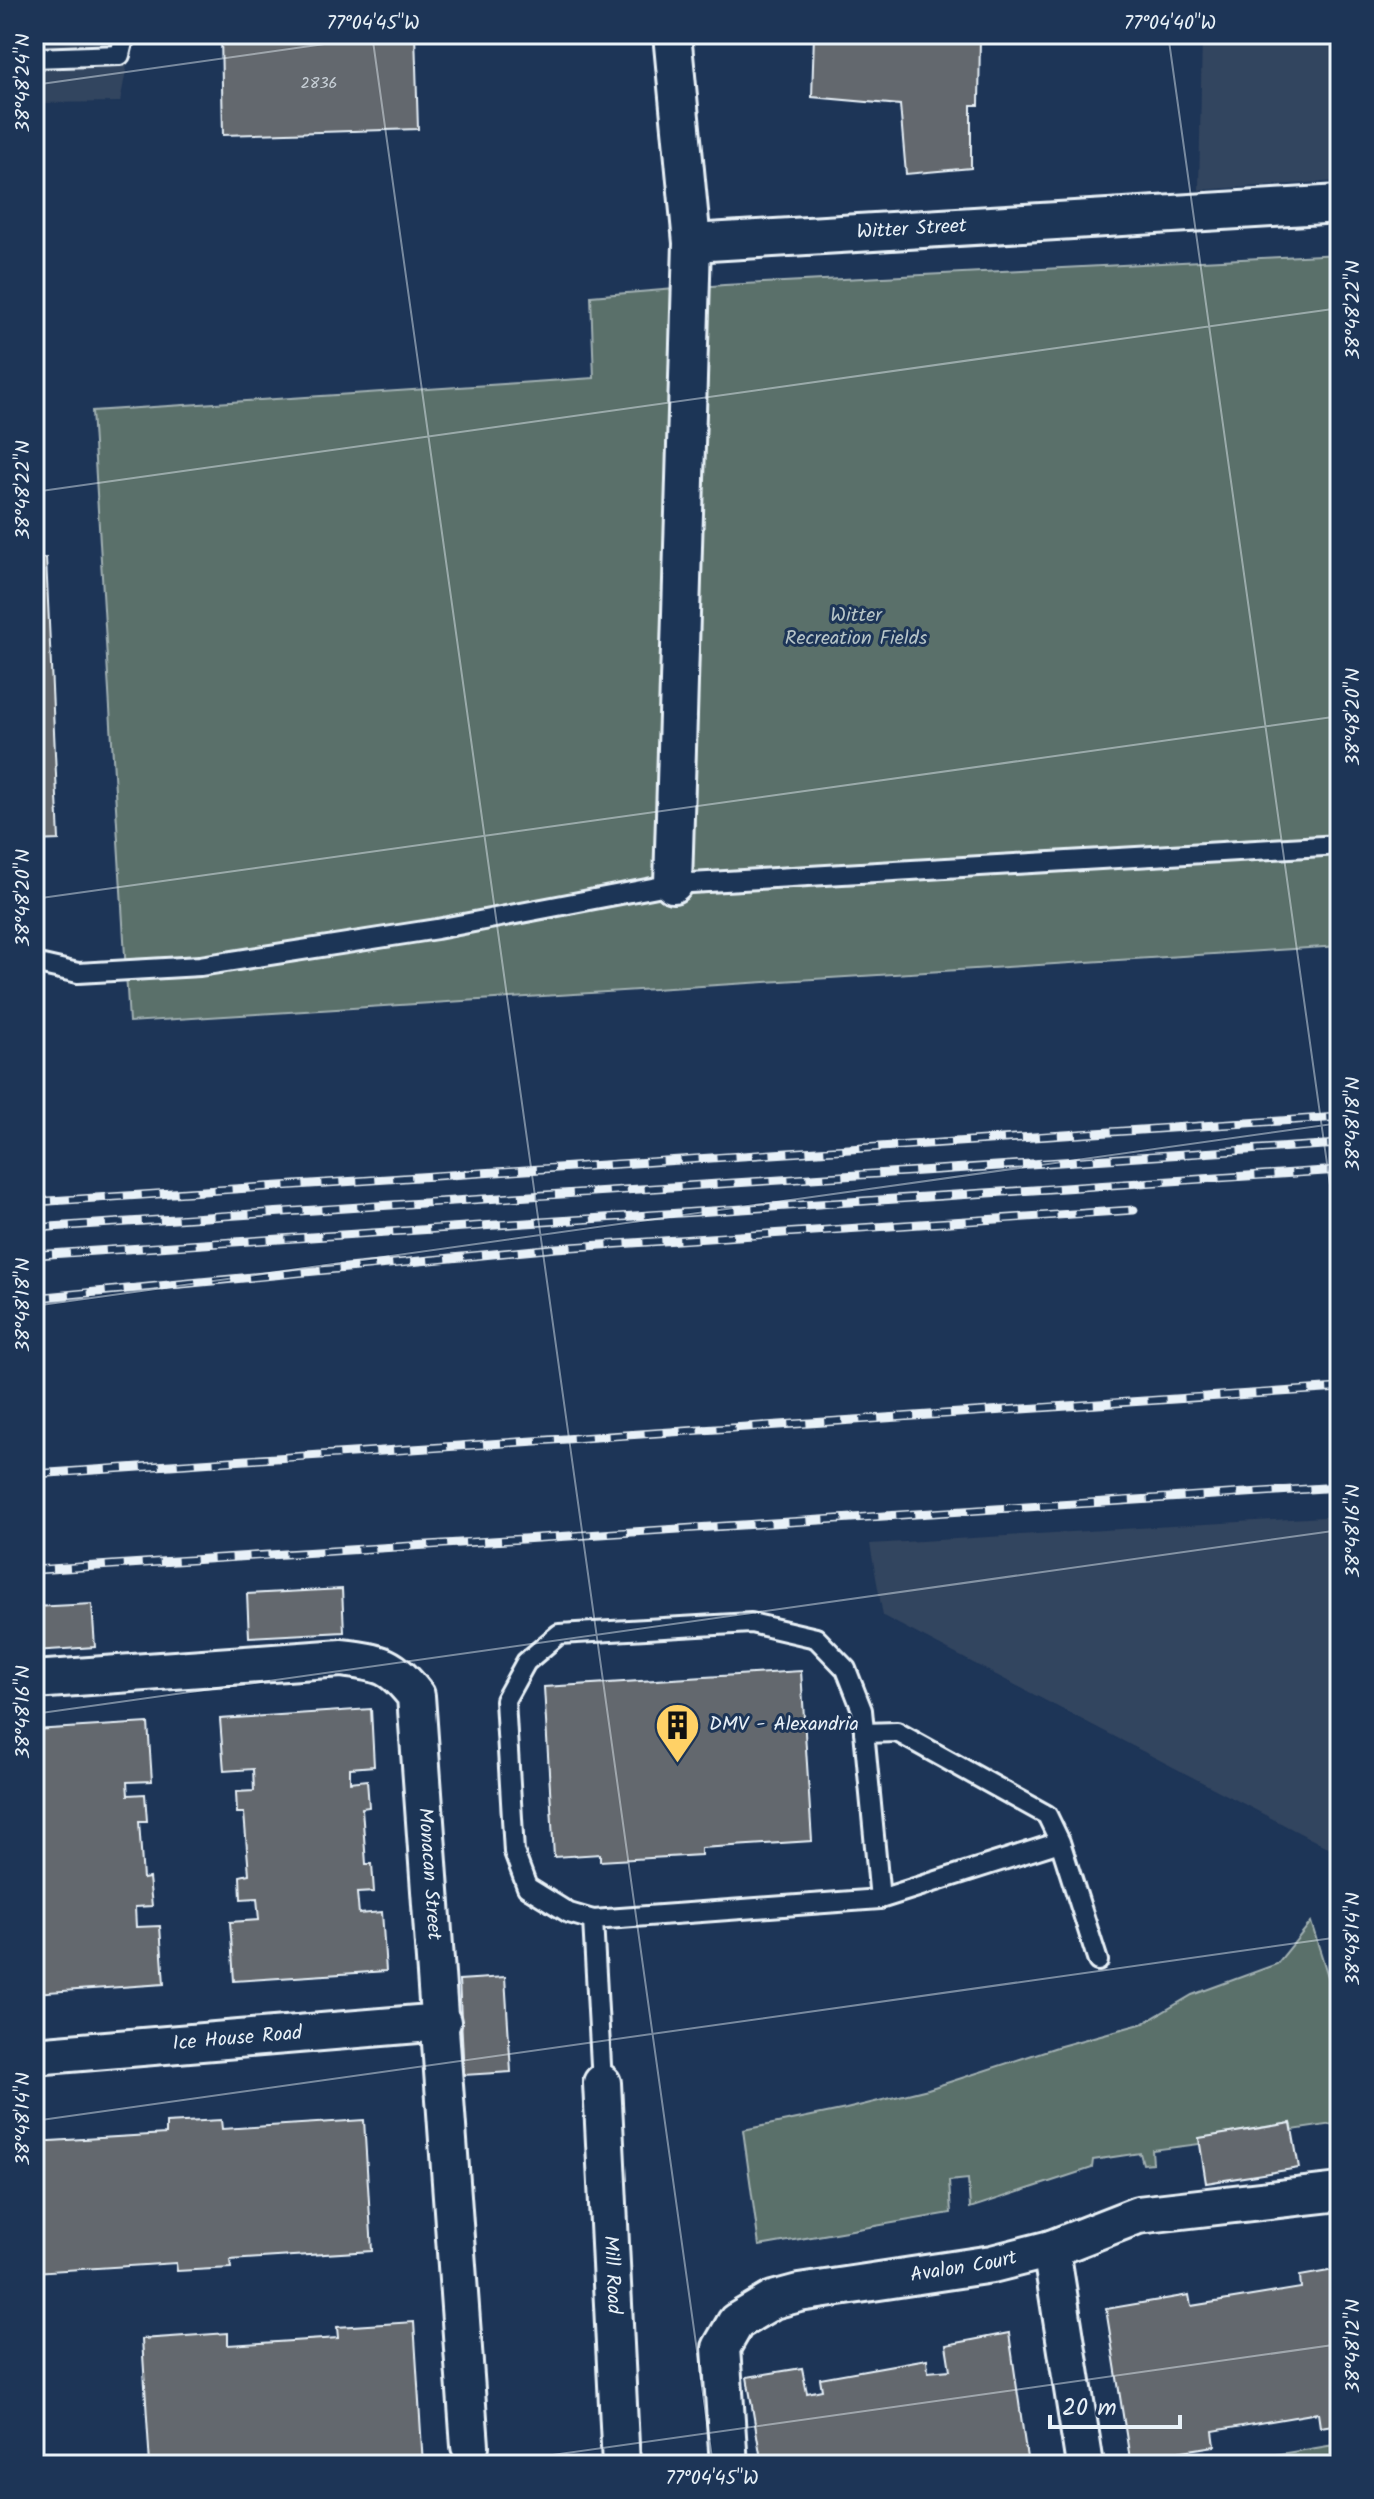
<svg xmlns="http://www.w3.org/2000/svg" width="1374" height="2499" font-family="Kalam,sans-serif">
<rect width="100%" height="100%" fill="#1d3557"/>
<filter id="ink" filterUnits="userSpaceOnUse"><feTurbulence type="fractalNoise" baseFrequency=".0125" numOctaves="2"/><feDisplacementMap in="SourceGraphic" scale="16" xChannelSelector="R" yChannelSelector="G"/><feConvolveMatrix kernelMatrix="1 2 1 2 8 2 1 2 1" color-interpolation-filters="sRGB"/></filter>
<g filter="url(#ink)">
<path fill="#32445e" d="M34,34H133L120,102L34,103Z
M1202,34H1340V181L1199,190Z
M1340,1516V1854L883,1616L870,1544Z"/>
<path fill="#5a6f6b" stroke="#a1b0b2" stroke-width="2" d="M1340,254V946L129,1022L92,411L594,378L591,296L724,285Z
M1311,1922L1340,2015V2123L1293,2130L1291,2123L1199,2138L1200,2144L1152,2150L1153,2163L1143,2164L1140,2153L1093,2160L1092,2168L970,2208L968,2179L949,2181L951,2213L759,2246L743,2130L846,2109L928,2089L1057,2047L1144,2023L1192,1995L1277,1964Z
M1340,2444V2465H1214Z"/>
<path fill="#63686e" stroke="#e8f1f8" stroke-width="2" d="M221,34H415L418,129L223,135Z
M814,34H980L979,105H971V168L906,174L900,105L812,97Z
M46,558L59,840L34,841V559Z
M342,1589L344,1632L249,1637L247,1594Z
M92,1604L95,1647L34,1651V1607Z
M801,1671L812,1841L701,1848V1855L600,1861V1854L554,1857L544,1687Z
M371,1709L374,1766L350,1768V1782L367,1780L369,1807L362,1808L366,1864H372L374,1892L357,1893L359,1914L382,1912L386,1971L234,1981L230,1922L259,1920L257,1898L241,1899L240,1876L249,1874L244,1813H237L236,1792L254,1791L253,1769L224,1771L220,1719Z
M148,1723L152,1781L127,1782L128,1795L145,1794L147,1821H139L143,1879L149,1878L152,1906L135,1907L136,1927L160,1926L164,1984L34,1993V1934L36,1933L34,1912V1730Z
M505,1977L511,2072L464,2075L459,1980Z
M221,2120L222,2129L364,2120L372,2251L230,2260L231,2268L177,2271L176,2263L34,2272V2142L166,2134V2123Z
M1291,2123L1299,2168L1206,2183L1199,2138Z
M1340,2269V2424L1320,2427L1318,2413L1213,2431L1215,2446L1130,2459L1106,2309L1189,2295L1191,2306L1301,2288L1300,2276Z
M414,2322L423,2465H150L142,2339L228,2333V2345L338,2338L337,2327Z
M1009,2333L1028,2465H762L747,2377L802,2368L807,2393L822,2390L820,2378L927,2359L928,2372L950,2370L946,2345Z"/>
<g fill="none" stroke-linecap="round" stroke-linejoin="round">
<defs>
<path id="lane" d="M34,58L120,55L125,34
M34,963L78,973L200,966L437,929L673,884L1340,845
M864,1733L897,1732L1047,1815L1060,1842L1098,1961
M880,1899L862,1710L846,1669L816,1638L751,1623L559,1634L526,1662L505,1700L514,1852L527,1887L569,1913L593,1920L880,1899L1060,1842
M593,1920L602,2083"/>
<g id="street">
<path id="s1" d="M672,34L692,243L1340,204"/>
<path d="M673,884L692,243"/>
<path id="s2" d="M34,1680L342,1658C382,1663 391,1664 416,1696L470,2446"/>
<path id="s3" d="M34,2056L442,2022"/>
<path id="s4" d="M602,2083L621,2465"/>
<path d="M1051,2249L1085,2465"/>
<path id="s5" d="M729,2465L721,2348L736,2322L773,2300L799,2293L992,2264L1051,2249L1138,2215L1340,2192"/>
</g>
</defs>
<use href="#lane" stroke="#e8f1f8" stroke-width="24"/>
<use href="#street" stroke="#e8f1f8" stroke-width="42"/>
<use href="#lane" stroke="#1d3557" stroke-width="18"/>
<use href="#street" stroke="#1d3557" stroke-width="36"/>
<defs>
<path id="rail" d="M34,1202L1340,1117
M34,1228L1340,1144
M34,1255L1340,1170
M34,1298L556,1248L1134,1210
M34,1474L1340,1388
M34,1570L1340,1487"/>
</defs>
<use href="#rail" stroke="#e8f1f8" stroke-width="9"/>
<use href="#rail" stroke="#1d3557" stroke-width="6" stroke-dasharray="18" stroke-linecap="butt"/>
</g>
</g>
<path fill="none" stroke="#e8f1f8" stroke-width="2" stroke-opacity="0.45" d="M372,34L713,2465M1168,34L1340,1256M34,85L395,34M34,492L1340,308M34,899L1340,716M34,1306L1340,1123M34,1714L1340,1530M34,2121L1340,1937M482,2465L1340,2344"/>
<defs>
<symbol id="building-pin" viewBox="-11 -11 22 30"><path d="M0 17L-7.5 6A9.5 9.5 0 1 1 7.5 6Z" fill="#ffd166" stroke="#1d3557"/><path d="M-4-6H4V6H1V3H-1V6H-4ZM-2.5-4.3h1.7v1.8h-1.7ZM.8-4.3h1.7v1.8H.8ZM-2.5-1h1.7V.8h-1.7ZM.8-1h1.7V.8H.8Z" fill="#111"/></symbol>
</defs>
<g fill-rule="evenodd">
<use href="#building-pin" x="652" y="1700" width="51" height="69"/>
</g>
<g text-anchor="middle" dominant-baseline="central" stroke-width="6" stroke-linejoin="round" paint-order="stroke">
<g font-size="16" fill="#c7cfd6">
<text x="319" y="83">2836</text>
</g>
<g font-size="20" fill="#e8f1f8" stroke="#1d3557">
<text stroke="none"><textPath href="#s1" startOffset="430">Witter Street</textPath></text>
<text stroke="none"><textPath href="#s2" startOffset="574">Monacan Street</textPath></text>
<text stroke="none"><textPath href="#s3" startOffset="204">Ice House Road</textPath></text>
<text stroke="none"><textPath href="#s5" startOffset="384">Avalon Court</textPath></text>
<text stroke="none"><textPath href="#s4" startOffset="192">Mill Road</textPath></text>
</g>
<g font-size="20" fill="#b6c4c7" stroke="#1d3557">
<text x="856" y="616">Witter<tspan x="856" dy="23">Recreation Fields</tspan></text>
</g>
<g font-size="20" fill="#e8f1f8" stroke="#1d3557" text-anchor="start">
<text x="709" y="1725">DMV - Alexandria</text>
</g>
</g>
<rect width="1374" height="2499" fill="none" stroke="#1d3557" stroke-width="88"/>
<path d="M1050 2415v12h130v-12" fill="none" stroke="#e8f1f8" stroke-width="4"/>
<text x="1062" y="2415" font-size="24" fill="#e8f1f8" stroke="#1d3557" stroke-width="6" paint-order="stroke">20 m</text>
<rect x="44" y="44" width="1286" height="2411" fill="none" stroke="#e8f1f8" stroke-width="3"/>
<g font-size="20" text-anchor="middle" fill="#e8f1f8">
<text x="373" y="29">77°04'45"W</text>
<text x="1170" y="29">77°04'40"W</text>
<text transform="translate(22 83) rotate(-90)" y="7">38°48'24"N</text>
<text transform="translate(1352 310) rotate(-90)" y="7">38°48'22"N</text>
<text transform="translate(22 490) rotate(-90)" y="7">38°48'22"N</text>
<text transform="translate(1352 717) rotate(-90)" y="7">38°48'20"N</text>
<text transform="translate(22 898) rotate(-90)" y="7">38°48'20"N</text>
<text transform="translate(1352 1124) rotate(-90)" y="7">38°48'18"N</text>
<text transform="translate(22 1305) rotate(-90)" y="7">38°48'18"N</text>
<text transform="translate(1352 1531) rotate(-90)" y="7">38°48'16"N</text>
<text transform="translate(22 1712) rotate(-90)" y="7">38°48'16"N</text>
<text transform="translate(1352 1939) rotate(-90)" y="7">38°48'14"N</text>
<text transform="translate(22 2119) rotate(-90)" y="7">38°48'14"N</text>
<text transform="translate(1352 2346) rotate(-90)" y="7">38°48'12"N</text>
<text x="712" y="2484">77°04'45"W</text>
</g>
</svg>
